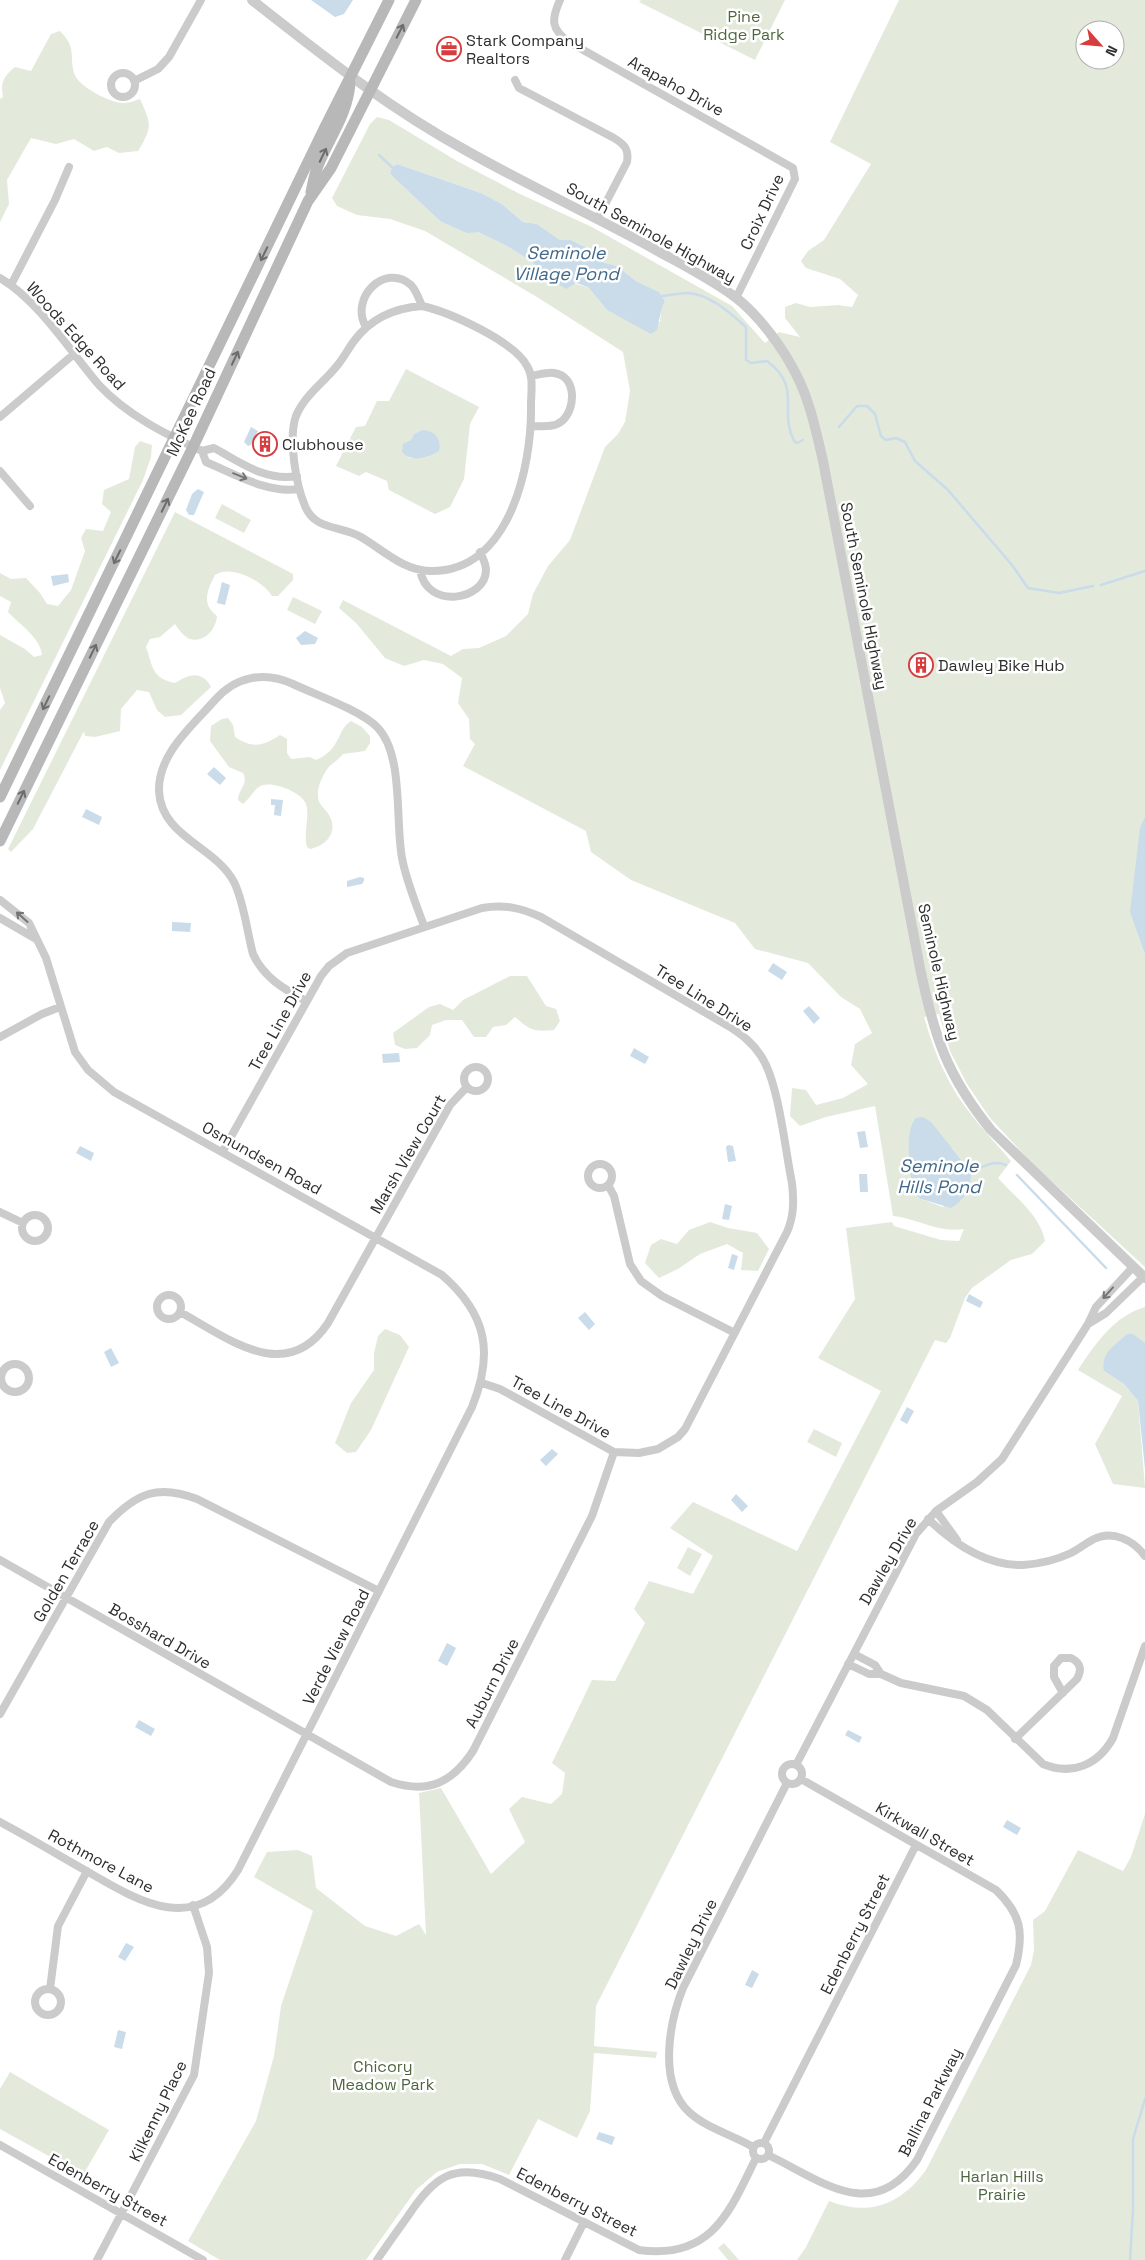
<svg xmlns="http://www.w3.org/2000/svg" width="1145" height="2260" font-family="'Space Grotesk',sans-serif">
<rect width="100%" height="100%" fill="#fff"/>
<path fill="#e3eadc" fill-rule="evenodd" d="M641,0H785L755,60L639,2Z
M899,0H1145V1267L1031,1162L990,1118L967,1084L950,1051L939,1014L924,1017C930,1037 936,1056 946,1075C961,1107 988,1134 1011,1161L998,1178C1015,1197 1040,1215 1045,1241L1032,1254L1011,1260L972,1288L965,1298L950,1338L946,1343L935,1340L596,2006L594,2046L657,2052L656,2058L594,2053L590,2111L577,2138L538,2119L509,2175L482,2164H460L437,2172L416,2190L366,2260H220L188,2241L256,2121L274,2056L281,2006L313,1911L254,1877L267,1852L298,1850L312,1856L316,1888L365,1926L396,1936L419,1924L426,1935L419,1793L441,1788L491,1874L525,1842L509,1809L522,1797L551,1804L562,1794L565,1773L552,1763L592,1680L615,1681L645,1623L634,1609L649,1581L693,1594L713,1556L670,1528L693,1502L797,1551L881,1391L818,1358L855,1299L846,1228L892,1222L894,1226L941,1240L959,1241L964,1229C937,1233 919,1219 893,1216L875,1106L826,1117L800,1126L790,1116L792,1088L806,1090L816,1105L843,1098L868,1084L851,1065L855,1044L872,1033L860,1009L841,997L808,963L755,949L735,923L631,880L591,852L586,831L463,766L475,744L470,739L469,719L458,703L462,678L443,664L424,660L404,666L385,658L356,623L339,608L343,600L451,656L463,649L479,648L506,636L528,614L533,594L548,566L570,540L605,447L618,434L625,422L630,391L623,352L537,297L425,231L390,219L357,215L337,206L332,198L370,124L377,117L389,120L457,161L520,194L592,227L732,306L765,343L779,332L800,337L785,318V307L796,303L810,307L838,305L852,307L858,295L840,279L806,268L801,261L808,251L824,240L871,164L830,142ZM1085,30H1115V60H1085ZM397,164L481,193L502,204L523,222L537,224L560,240H571L587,248L604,264L617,266L636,281L659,292L665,301L661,311L660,322L629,320L607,310L588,287L547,277L531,261L505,245L478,232L440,221L390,174L392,167ZM952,1148L971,1172L943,1207L921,1199Z
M60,31C77,49 69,52 74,73C78,87 112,104 125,103C130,103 136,100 140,99C151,123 153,127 138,151L119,153L107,147L94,151L74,139L56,144L31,138L7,180L9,204L0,222V99L3,97C0,82 4,76 15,67L31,71L51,34Z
M406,369L479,407L470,424L464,479L450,507L435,514L389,490L387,481L366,472L359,476L336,466L356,427L365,426L377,401H389ZM422,430L428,457L409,458L405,444L411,440L414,434Z
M140,441L152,445L151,457L143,480L0,770V710L5,703L0,688V635L25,649L34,657L42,655C40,637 20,625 8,612L11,602L0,596V573L11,579L26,578L40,593L47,604L58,606L71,590L85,551L81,538L86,529L103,531L111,512L102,504L104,490L129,479L135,447Z
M222,504L251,520L244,533L215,518Z
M175,512L293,574V580L278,596H272C263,581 231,564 215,575C207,591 201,604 217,616C216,629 205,643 190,639C183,636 179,630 175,624L160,637L150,639L146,647C153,666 151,678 175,683C189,674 202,670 211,687L181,715L165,717L157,710L149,692L137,690L121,709L120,731L95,737L85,736L84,731L33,829L11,852L8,849Z
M293,597L322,611L315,624L287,610Z
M228,718L233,725L235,737C253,749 263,746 280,735L287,739V753L291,759L310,757L316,760C341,750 337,729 351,721L362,727L370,736V743L365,751L343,754C339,759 337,760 332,764C325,769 317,787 318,796C318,805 325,808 329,815C339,832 326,846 310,849L307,847C303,833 310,817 306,804C302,792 269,779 259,787C255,789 249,799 243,804L238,800C238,789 249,785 243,773L229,767L210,741L211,726L222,719Z
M510,976H527L546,1006L556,1009L560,1021L554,1030C533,1032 530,1030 515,1017L506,1025L493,1027L486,1037H474L462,1020H446L432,1025L430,1035L417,1048L405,1049L395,1045L393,1033L429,1007L440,1004L453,1010L463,1000Z
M710,1222L728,1228L757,1233L769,1249L758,1271L741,1270L743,1253L727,1244L700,1254L678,1269L659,1278L645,1263L651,1245L661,1239L677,1244L689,1230Z
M1145,1307V1343L1127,1334L1118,1344L1104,1371L1124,1384L1138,1401L1145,1488L1113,1484L1095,1444L1122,1396L1078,1370C1095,1344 1114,1316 1145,1307Z
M385,1329L400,1335L409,1347L371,1430L356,1452L347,1453L335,1443L351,1403L374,1370V1353L378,1336Z
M814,1429L842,1443L836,1457L807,1442Z
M688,1547L702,1554L690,1576L677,1568Z
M1145,1814V2260H797L806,2247L829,2201C870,2217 901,2204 926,2170L1031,1965L1034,1950L1033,1920L1045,1911L1078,1850L1123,1871L1131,1857Z
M10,2072L109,2130L83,2175L0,2129V2089Z
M724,2243L739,2260H728L718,2248Z"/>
<path fill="#cadbe9" d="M311,0H353L344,14L335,17Z
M397,164L481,193L502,204L523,222L537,224L560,240H571L587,248L604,263L617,266L636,281L659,292L665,301L661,311L657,330L651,334L607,310L588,287L576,283L566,289L547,277L531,261L505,245L478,232L467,233L440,221L390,174L392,167Z
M251,427L258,431L251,445L248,446L244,442Z
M422,430C434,430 442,439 439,451C428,458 411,463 402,452L403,444L411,440L414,434Z
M198,489L204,492L194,515H189L186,510L192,494Z
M68,574L69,582L53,586L51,576Z
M222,582L230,585L225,605L217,603Z
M305,631L318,638L315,644L301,645L296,638Z
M214,767L226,778L220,785L207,774Z
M271,799L283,800L281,816L274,815L275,805H271Z
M86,809L102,817L99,825L82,817Z
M1145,817V954L1130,912L1140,828Z
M360,877L364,878V881L362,884L347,887V881Z
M172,922L191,923L190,932L172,931Z
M773,963L787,972L782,980L768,971Z
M809,1006L820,1018L814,1024L803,1011Z
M634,1048L649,1057L645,1064L630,1056Z
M399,1053L400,1062L383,1063L382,1054Z
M923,1117L931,1122L971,1172C972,1187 964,1201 951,1208L921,1199L913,1192C911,1174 903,1132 916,1118Z
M865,1131L868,1147L860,1148L857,1132Z
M728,1145L733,1146L736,1161L728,1162L726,1147Z
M80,1146L94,1153L91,1161L76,1153Z
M859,1174H867L868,1192H860Z
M725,1204L732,1206L729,1220L722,1219Z
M732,1254L738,1256L734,1270L728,1268Z
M969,1294L983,1302L980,1308L966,1301Z
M585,1312L595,1324L589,1330L578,1318Z
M1127,1334H1133L1145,1343V1469L1138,1401L1124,1384L1104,1371C1100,1353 1116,1345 1127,1334Z
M111,1348L119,1363L111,1367L104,1352Z
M907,1407L914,1411L907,1424L900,1420Z
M552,1449L558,1454L546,1466L540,1460Z
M736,1494L748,1506L742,1512L731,1500Z
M447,1643L456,1648L447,1666L438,1661Z
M139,1720L155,1729L151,1736L135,1727Z
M848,1730L862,1737L859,1743L845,1735Z
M1007,1820L1021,1828L1017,1835L1003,1827Z
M126,1943L134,1947L125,1961L118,1957Z
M752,1970L759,1974L752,1988L745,1985Z
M118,2030L126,2032L122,2049L114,2047Z
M599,2132L615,2137L612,2145L596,2139Z"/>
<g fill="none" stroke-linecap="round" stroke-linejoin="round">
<path stroke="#cadbe9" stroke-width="2.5" d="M379,155L392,167
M662,296C671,295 681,293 689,293C711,295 731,314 746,327V360L751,363L767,361C803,388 778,409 794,441L797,443L803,440
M839,427L857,406H867L875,414L881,436L886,440L896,438L905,442L915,461L948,490L1012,565L1028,588L1059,593L1093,586
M1101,585L1145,571
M971,1172C983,1167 994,1159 1006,1165
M1017,1175L1106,1268
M1130,2260L1133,2210V2139L1145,2099"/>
<path stroke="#cbcbcb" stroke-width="8" d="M560,0C551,20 551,29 569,42L793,168L795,179L736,298
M111 85a12 12 0 1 1 24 0a12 12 0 1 1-24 0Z
M515,80L519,88L614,138C625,145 629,149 627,162L598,218
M134,81L158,69L169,57L201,0
M0,278C38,300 70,351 99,385C127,415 165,434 202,451L214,448C240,462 266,482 297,476
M11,285L55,200L69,167
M422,306C449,312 514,341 527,366C534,377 531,392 531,405C532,466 510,571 432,571C405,572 383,550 361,537C341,525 315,531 305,506C296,485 288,438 296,416C304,396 323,383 336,367C343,359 348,349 354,341C371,318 394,308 422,306Z
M366,327C349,298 385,262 411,285C416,290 419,299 422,306
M531,376C538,375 547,372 554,373C577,376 576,409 562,421C554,428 542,426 532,426
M0,417L74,354
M202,451L206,462C235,474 268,494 299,489
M0,471L30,506
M420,570C427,611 486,600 486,570C486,564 483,558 480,552
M0,900L29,923L46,958L75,1052L88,1070L114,1092L442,1275C487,1314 494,1353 472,1407L238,1870C195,1939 135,1899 83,1869C55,1853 28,1837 0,1822
M0,918L36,939
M306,1001C284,989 264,978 253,954C247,932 244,902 234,882C215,846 161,837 159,791C158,754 192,726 215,700C236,676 265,671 293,684C316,695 360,710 377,727C404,754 395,820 402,858C406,880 416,904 424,926
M0,1037L42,1014L60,1007
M464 1079a12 12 0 1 1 24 0a12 12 0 1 1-24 0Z
M223,1151L321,976L329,966L347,953L482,908C504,904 521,908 541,917L730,1027C742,1035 753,1043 761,1056C779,1083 785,1150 792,1183C794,1201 794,1216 787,1232L685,1429L678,1437L658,1449L639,1453L614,1452L500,1389L482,1383
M588 1176a12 12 0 1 1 24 0a12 12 0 1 1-24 0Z
M608,1185L614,1196L630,1264L641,1281L662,1296L735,1333
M0,1212L23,1223
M22 1228a13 13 0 1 1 26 0a13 13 0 1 1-26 0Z
M157 1307a12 12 0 1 1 24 0a12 12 0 1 1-24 0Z
M180,1312C228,1338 286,1386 328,1323L450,1105L467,1087
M1088,1324L1106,1313L1143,1277
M1 1378a14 14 0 1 1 28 0a14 14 0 1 1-28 0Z
M936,1511L957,1540
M928,1519C953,1543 987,1566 1023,1565C1039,1564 1056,1560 1071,1553C1079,1549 1086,1543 1094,1539C1113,1530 1133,1540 1145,1556
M0,1560L391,1782C428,1794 452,1783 473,1751L592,1516L614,1452
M854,1654L875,1665L881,1674
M848,1664L869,1674H881L901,1683L964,1696L987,1710L1043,1764C1072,1776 1098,1765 1113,1738L1145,1646
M0,1714L109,1522C137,1493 158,1484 197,1499L379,1591
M1015,1739L1077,1679C1082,1670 1081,1663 1071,1658H1061L1054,1666V1677L1063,1693
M782 1774a10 10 0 1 1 20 0a10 10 0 1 1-20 0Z
M796,1765L916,1534L936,1511L977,1482L1002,1459L1088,1324L1096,1307L1133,1267
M35 2002a13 13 0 1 1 26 0a13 13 0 1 1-26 0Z
M50,1989L58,1926L87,1871
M753 2151a8 8 0 1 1 16 0a8 8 0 1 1-16 0Z
M764,2143L916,1845
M0,2145L203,2260
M753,2147C733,2135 706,2128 689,2112C658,2083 669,2023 683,1988L787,1783
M768,2155C821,2180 872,2225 917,2160L1016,1965C1024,1932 1021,1914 996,1890L801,1779
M97,2260L194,2075L209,1973L207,1947L193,1905
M377,2260C387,2245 398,2230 408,2216C434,2177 453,2162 500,2179L639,2250C713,2260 730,2210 756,2158
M565,2260L584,2222"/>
<path stroke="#cbcbcb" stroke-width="10" d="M252,0C322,55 388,108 467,151C529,186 594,216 656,250C683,265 711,279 735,297C758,314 783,348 796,374C810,401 816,431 823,461L920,968C934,1036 947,1076 991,1130L1145,1278"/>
<path stroke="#b8b8b8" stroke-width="11" d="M311,192C313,184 314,174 318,166C329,138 348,114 350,83
M0,797L324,129L389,0
M0,841L193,447L308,201L331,168L416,0"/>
</g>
<defs><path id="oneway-shaft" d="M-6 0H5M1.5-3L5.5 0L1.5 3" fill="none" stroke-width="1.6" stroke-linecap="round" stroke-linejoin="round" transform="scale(1.25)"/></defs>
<g stroke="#6c6c6c">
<use href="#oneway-shaft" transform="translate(400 31) rotate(-63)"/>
<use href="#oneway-shaft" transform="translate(323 155) rotate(-64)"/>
<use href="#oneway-shaft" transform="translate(264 254) rotate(116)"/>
<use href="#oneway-shaft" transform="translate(235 358) rotate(-65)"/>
<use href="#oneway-shaft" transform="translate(165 505) rotate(-64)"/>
<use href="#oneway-shaft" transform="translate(117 557) rotate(116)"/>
<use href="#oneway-shaft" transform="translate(93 651) rotate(-64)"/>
<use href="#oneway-shaft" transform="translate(46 703) rotate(116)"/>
<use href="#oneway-shaft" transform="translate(21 797) rotate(-64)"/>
</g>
<g stroke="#757575">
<use href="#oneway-shaft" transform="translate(240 476) rotate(22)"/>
<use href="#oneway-shaft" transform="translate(22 917) rotate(-138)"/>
<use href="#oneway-shaft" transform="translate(1108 1293) rotate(132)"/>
</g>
<defs>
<symbol id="office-ring" viewBox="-11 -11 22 22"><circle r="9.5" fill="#fff" stroke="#d73d3e" stroke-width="1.5"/><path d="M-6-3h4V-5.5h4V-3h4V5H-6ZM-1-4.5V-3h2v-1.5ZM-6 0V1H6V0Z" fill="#d73d3e"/></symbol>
<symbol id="building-ring" viewBox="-11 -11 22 22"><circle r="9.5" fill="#fff" stroke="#d73d3e" stroke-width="1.5"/><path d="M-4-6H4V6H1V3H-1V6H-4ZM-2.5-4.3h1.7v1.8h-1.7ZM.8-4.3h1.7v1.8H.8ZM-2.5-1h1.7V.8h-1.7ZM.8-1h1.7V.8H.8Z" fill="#d73d3e"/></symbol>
</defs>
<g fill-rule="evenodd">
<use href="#office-ring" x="435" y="35" width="28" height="28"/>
<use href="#building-ring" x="251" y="430" width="28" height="28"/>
<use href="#building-ring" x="907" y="651" width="28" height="28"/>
</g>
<g text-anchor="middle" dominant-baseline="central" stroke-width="5" stroke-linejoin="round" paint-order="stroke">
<g font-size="16" fill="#4e663f" stroke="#fff">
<text x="744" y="16">Pine<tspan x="744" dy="18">Ridge Park</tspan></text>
<text x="383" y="2066">Chicory<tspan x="383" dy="18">Meadow Park</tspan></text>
<text x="1002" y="2176">Harlan Hills<tspan x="1002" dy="18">Prairie</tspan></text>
</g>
<g font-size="16" fill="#2e2e2e" stroke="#fff" text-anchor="start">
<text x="466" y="40">Stark Company<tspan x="466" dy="18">Realtors</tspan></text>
<text x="282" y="444">Clubhouse</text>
<text x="938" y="665">Dawley Bike Hub</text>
</g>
<g font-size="16" fill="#2e2e2e" stroke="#fff">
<text transform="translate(676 86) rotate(29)">Arapaho Drive</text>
<text transform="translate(762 212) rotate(-65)">Croix Drive</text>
<text transform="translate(651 233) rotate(29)">South Seminole Highway</text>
<text transform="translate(76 336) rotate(48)">Woods Edge Road</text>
<text transform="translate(191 412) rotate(-65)">McKee Road</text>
<text transform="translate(864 596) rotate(79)">South Seminole Highway</text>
<text transform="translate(939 972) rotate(77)">Seminole Highway</text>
<text transform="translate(704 998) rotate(32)">Tree Line Drive</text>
<text transform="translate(280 1021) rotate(-61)">Tree Line Drive</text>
<text transform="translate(408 1154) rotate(-60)">Marsh View Court</text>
<text transform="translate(262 1158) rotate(29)">Osmundsen Road</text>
<text transform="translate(561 1407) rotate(29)">Tree Line Drive</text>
<text transform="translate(888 1561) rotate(-60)">Dawley Drive</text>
<text transform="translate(66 1571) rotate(-60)">Golden Terrace</text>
<text transform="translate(160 1636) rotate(30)">Bosshard Drive</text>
<text transform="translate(336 1647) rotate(-63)">Verde View Road</text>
<text transform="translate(492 1683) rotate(-63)">Auburn Drive</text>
<text transform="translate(925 1834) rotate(30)">Kirkwall Street</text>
<text transform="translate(101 1861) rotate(28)">Rothmore Lane</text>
<text transform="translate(855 1934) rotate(-63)">Edenberry Street</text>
<text transform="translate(691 1944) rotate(-64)">Dawley Drive</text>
<text transform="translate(930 2102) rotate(-63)">Ballina Parkway</text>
<text transform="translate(158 2111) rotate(-64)">Kilkenny Place</text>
<text transform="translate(108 2190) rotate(29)">Edenberry Street</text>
<text transform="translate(577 2202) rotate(27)">Edenberry Street</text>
</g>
<g font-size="18" font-style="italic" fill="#426989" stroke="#fff">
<text x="566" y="252">Seminole<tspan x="566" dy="21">Village Pond</tspan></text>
<text x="939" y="1165">Seminole<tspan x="939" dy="21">Hills Pond</tspan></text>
</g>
</g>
<g transform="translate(1100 45) rotate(117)"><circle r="24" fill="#ffffff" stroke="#ababab"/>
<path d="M0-4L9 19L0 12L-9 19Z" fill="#d73d3e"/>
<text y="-8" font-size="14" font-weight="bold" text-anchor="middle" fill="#2e2e2e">N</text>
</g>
</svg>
